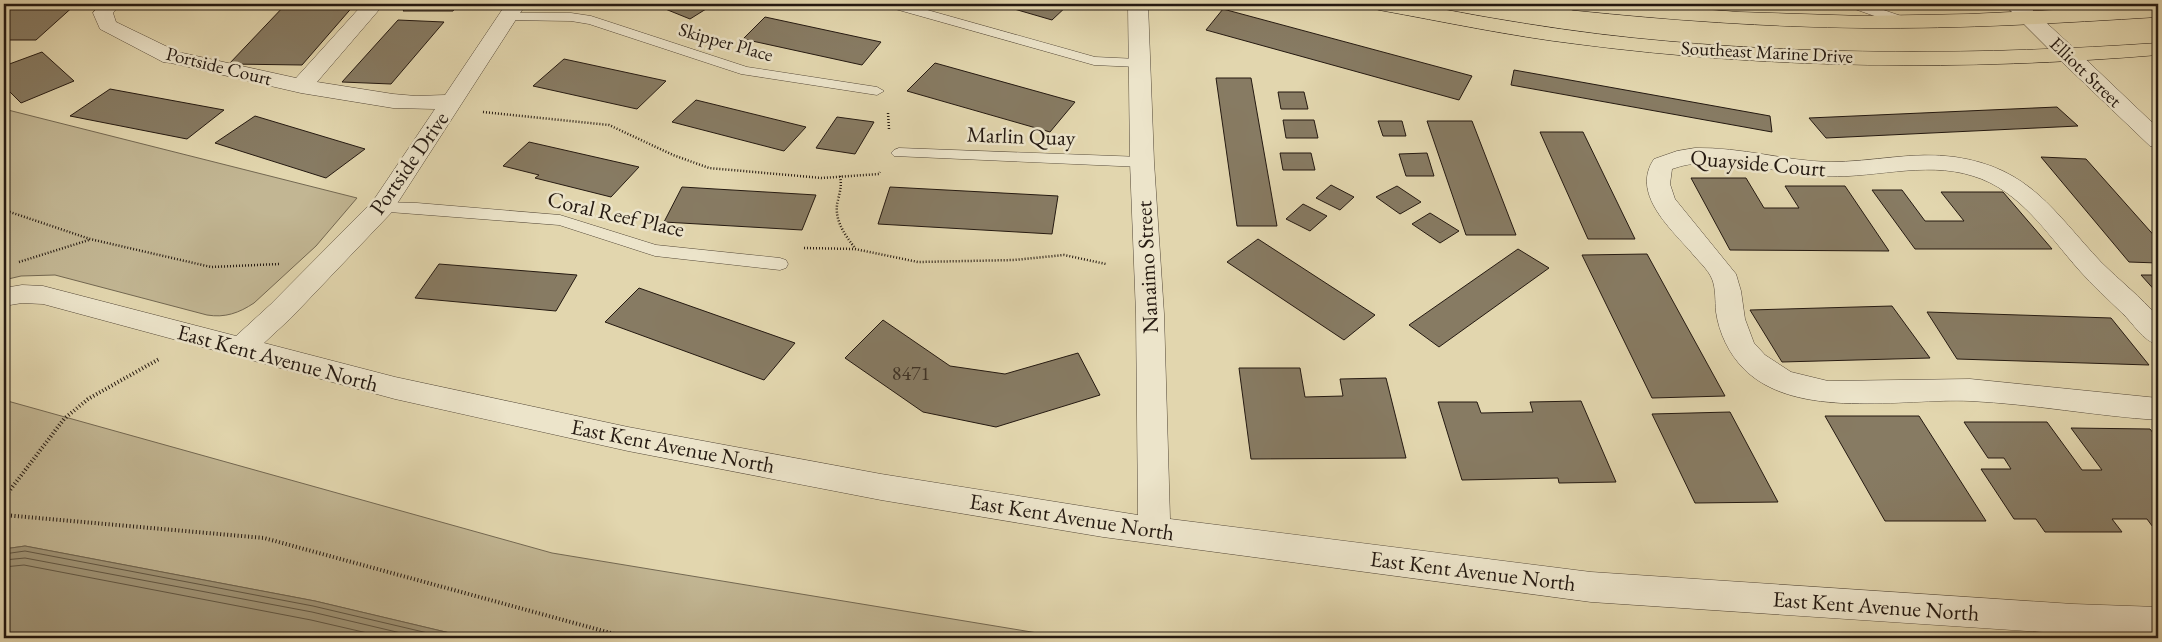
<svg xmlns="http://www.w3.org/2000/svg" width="2162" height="642" font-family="'EB Garamond',serif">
<rect width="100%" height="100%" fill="#e2d6ae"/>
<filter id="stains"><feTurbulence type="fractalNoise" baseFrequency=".004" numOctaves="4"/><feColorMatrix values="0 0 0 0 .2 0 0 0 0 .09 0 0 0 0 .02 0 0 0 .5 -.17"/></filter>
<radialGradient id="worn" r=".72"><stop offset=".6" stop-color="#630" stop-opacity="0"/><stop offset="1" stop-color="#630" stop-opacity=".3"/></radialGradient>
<path fill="#c2b693" stroke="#736852" d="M4,109L357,198L316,246L254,303C239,313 225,318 207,315L55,275L21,276L4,280Z
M4,400L552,553L1068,638H471L315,601L25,546L4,549Z"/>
<path fill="#a19679" stroke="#6f644f" d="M25,546L315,601L471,638H4V549Z"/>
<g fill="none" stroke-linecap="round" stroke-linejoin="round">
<path stroke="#625845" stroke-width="1" d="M4,554L25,551L313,606L449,638
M4,560L25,558L312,612L422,638
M4,567L24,565L311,620L389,638"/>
</g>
<path fill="#877b63" stroke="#241911" d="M9,4H76L36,40H4V9Z
M286,4H355L302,65L229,64Z
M409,4H458L453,11H403Z
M653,4H714L690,19Z
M997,4H1069L1052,20Z
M1223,9L1472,76L1459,100L1206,30Z
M765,17L881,42L862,65L743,39Z
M398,20L444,22L391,84L342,82Z
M42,52L74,81L21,103L4,86V66Z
M564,59L666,81L637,109L533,86Z
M935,63L1075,102L1050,132L907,91Z
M1514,70L1770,116L1772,132L1511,85Z
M1216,78H1251L1277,226H1237Z
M110,89L224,110L187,139L70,116Z
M1278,92H1304L1308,109H1281Z
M696,100L806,127L784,151L672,122Z
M2057,107L2078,126L1826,138L1809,118Z
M255,116L365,149L326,178L215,143Z
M837,117L874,122L855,154L816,148Z
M1283,120H1314L1318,138H1286Z
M1378,121H1402L1406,136H1383Z
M1427,121H1472L1516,235H1466Z
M1540,132H1583L1635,239H1588Z
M529,142L639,167L611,197L535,178L539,175L503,166Z
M1280,153H1311L1315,170H1283Z
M1427,153L1434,176H1406L1399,154Z
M2041,157L2086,159L2158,240V263L2129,262Z
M1691,178H1746L1764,208H1799L1785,186H1845L1889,251L1730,250Z
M1331,185L1354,197L1340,210L1316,198Z
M1397,186L1421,202L1400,214L1376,197Z
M682,187L816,195L802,230L664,222Z
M890,187L1058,196L1052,234L878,224Z
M1872,190H1902L1925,221H1964L1941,192H2003L2052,249H1915Z
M1303,204L1327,216L1310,231L1286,219Z
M1430,213L1459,231L1440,243L1412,224Z
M1258,239L1375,315L1344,340L1227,262Z
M1518,249L1549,268L1439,347L1409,325Z
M1647,254L1725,396L1652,398L1582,255Z
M439,264L577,275L556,311L415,298Z
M2141,275H2158V294Z
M639,288L795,343L764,380L605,322Z
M1892,306L1930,358L1782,362L1750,310Z
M1927,312L2111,318L2149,365L1957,359Z
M883,320L950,366L1005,374L1078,353L1100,395L996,427L923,412L845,358Z
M1239,368H1300L1305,397L1343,396L1340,379L1386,378L1406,458L1251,459Z
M1581,401L1616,482L1559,483L1558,478L1462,480L1438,402H1477L1481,413L1533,412L1530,402Z
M1730,412L1778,502L1695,503L1652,414Z
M1825,416H1919L1986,521H1885Z
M1964,422H2047L2082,470H2102L2071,428L2150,429L2158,439V534L2147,519H2112L2122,532H2045L2036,519H2014L1981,469H2011L2004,458H1988Z"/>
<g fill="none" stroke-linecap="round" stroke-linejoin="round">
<defs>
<path id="service" d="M887,4H906L1095,57L1138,59L1145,63L1138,67L1094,65L888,7Z
M1848,4H1866L1910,19L1912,22L1905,26L1900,25L1849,7Z
M507,13H571L591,16L747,67L877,87L884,91L877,95L741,74L589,24L571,21L502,20L500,17L502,14Z
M899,148L1142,157L1147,159L1150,162L1147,165L1142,167L894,156L891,153L894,150Z
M382,202L417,203L560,215L656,245L780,258L786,260L788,264L786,268L780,270L655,256L559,225L376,211L374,207L376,203Z"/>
<path id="minor" d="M100,4H120L113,13L116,22L178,52L296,78L363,4H384L317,82L393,94L416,96L445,95L506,4H526L391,213L291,318L264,343L395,377L628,427L881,474L1138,515L1136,314L1130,162L1128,4H1148L1154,162L1164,314L1170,519L1591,572L2073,604L2158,607V637L2073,634L1591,602L1103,537L881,500L628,451L395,399L43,304L22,303L4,306V288L22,285L43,286L236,336L271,304L373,201L435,109L393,108L301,93L171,63L163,62L100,29L93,13Z
M2068,49L2076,50L2158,128V148L2150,146L2060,60L2057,55L2060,50Z
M1695,148C1742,147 1785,161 1830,162C1872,162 1914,151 1955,157C2030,168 2053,211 2101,262C2120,281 2141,297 2158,317V345C2142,340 2134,324 2122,313C2108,299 2093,286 2079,270C2048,235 2020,190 1973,176C1924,160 1869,180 1818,176C1771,173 1719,152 1672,169L1670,184L1675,199L1736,274L1741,291L1745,319L1754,343L1765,355L1791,372L1828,381L1970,379L2158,398V420C2096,416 2033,404 1970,401C1903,398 1796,421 1744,369C1729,354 1719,333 1716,312C1715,301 1716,289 1712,279C1708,269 1697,260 1691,252C1669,227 1631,193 1654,159L1677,151Z"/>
<path id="tertiary" d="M2004,4H2026L2076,50L2079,55L2076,60L2068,61L2060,60Z"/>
<path id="primary" d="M1369,4C1410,1 1450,11 1491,18C1538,26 1585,33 1633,38C1807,56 1983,55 2158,43V55C1966,71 1769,69 1577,44C1510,36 1445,22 1379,10L1372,8Z
M1563,4H1632L1739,12L1864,16L1969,14L2158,5V17C2060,23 1962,29 1864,28C1766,27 1670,20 1573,10L1566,8Z"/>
</defs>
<use href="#service" stroke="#544838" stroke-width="1"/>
<use href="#minor" stroke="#544838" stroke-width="1"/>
<use href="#tertiary" stroke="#544838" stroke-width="1"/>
<use href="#primary" stroke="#241911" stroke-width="1"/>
<path stroke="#241911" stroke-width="2.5" stroke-dasharray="1 2" stroke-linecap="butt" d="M483,112L609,125L673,155L709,168L822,178L879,174L880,172
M888,113L889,129
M840,176C842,186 840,191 838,200C833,218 844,234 855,248
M4,210L90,239L211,267L280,264
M804,248L855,249L918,262L1014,260L1064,255L1106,264
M19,262L89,240"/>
<path stroke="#241911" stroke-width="4" stroke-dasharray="1 2.5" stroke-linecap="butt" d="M4,498L64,419L88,399L159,359
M4,515L264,538L629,638"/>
<use href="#service" fill="#ece4ca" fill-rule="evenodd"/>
<use href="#minor" fill="#ece4ca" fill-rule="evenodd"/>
<use href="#tertiary" fill="#ece4ca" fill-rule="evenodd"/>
<use href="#primary" fill="#e2d6ae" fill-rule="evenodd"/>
</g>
<g text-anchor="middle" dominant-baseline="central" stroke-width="5" stroke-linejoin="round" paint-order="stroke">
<g font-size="19" fill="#241911" stroke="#ece4ca">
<text transform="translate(726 42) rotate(16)">Skipper Place</text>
<text transform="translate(1767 52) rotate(3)">Southeast Marine Drive</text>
<text transform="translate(219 66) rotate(14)">Portside Court</text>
<text transform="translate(2086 72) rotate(44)">Elliott Street</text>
</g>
<g font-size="20" fill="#3d3226">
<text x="911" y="373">8471</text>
</g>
<g font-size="22" fill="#241911" stroke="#ece4ca">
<text transform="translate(1021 136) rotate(2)">Marlin Quay</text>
<text transform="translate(409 163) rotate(-55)">Portside Drive</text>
<text transform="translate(1758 163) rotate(5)">Quayside Court</text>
<text transform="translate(616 214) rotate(13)">Coral Reef Place</text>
<text transform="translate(1147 267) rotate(-93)">Nanaimo Street</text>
<text transform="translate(278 358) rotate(15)">East Kent Avenue North</text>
<text transform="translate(673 446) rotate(11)">East Kent Avenue North</text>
<text transform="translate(1072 517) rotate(9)">East Kent Avenue North</text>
<text transform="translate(1473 571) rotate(7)">East Kent Avenue North</text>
<text transform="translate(1876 606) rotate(4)">East Kent Avenue North</text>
</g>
</g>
<rect width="2162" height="642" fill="none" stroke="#e2d6ae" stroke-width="20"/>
<rect x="5" y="5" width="2152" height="632" fill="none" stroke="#241911" stroke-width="2.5"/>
<rect x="10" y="10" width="2142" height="622" fill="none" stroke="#241911"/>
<rect width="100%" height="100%" filter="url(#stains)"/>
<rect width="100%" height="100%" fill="url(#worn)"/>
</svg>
